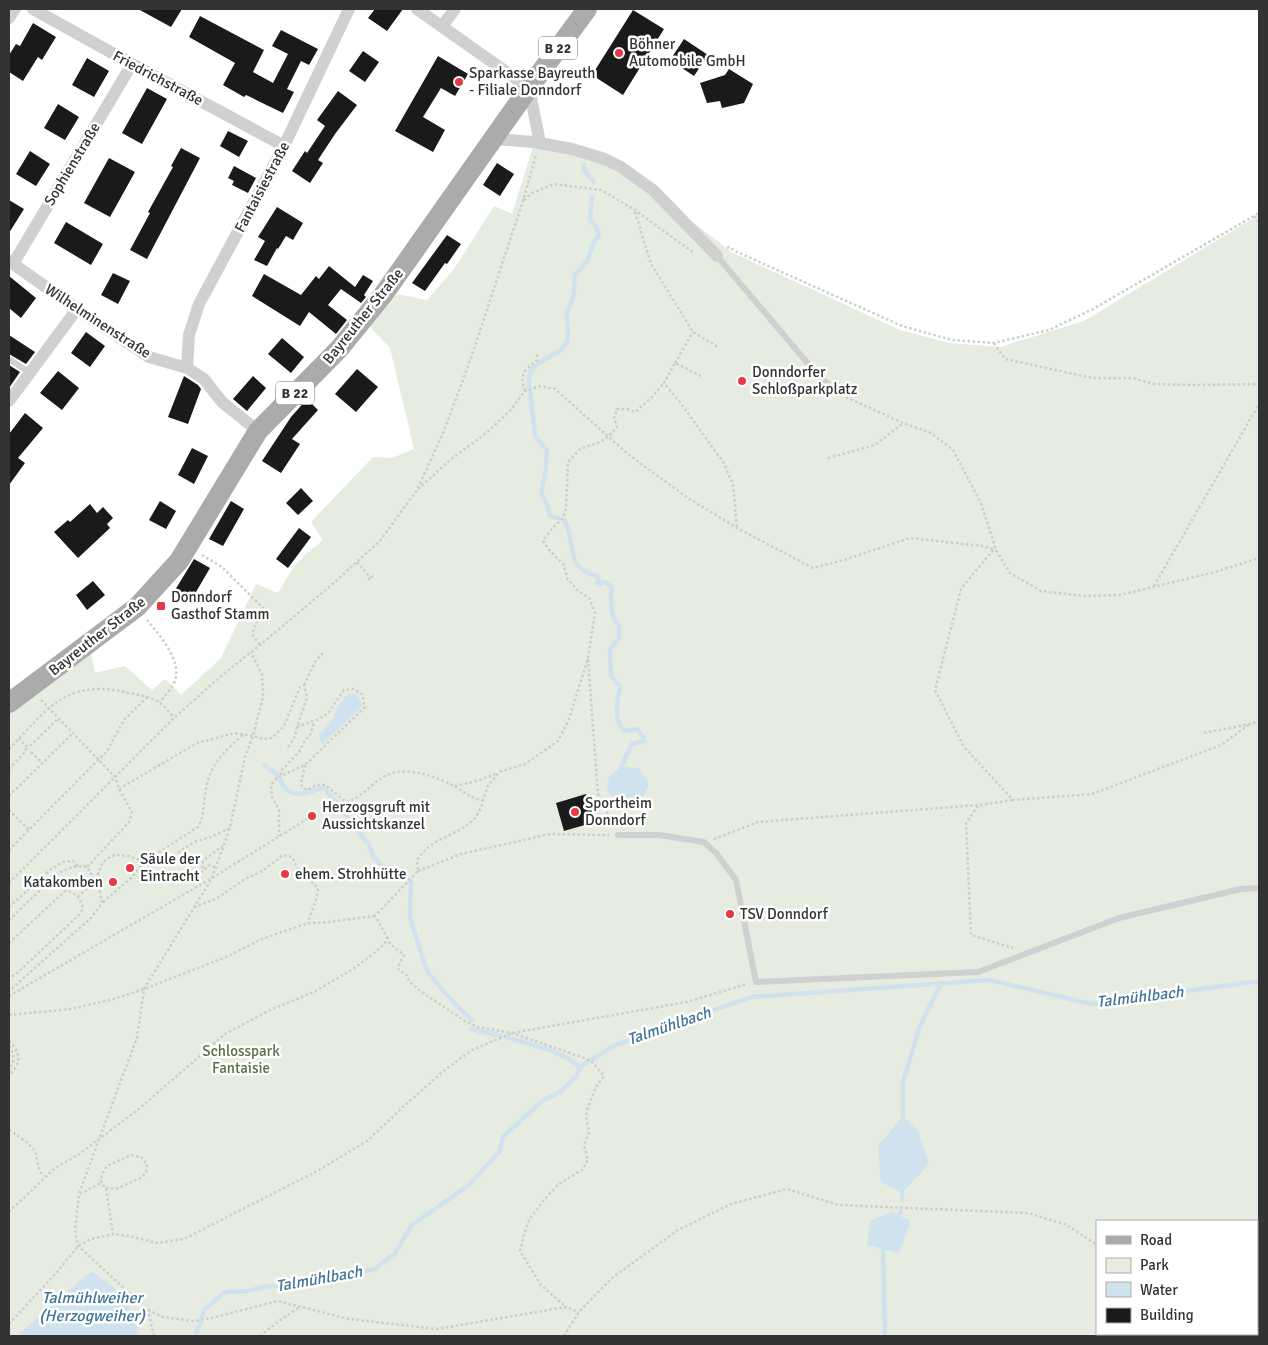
<svg xmlns="http://www.w3.org/2000/svg" width="1268" height="1345" font-family="Signika,sans-serif">
<rect width="100%" height="100%" fill="#fff"/>
<path fill="#e6ecdf" fill-rule="evenodd" d="M534,143L621,167L733,253L900,330L950,343L1000,347L1084,321L1259,215V1336H9V711L91,652L95,673L125,666L152,690L165,679L181,695L221,658L256,584L278,593L293,568L304,556L323,540L311,522L373,457L392,458L414,449L390,348L370,327L397,294L427,300L454,269L494,206L512,214ZM1097,1221H1257V1334H1097Z"/>
<path fill="#cfe2ee" d="M350,694C357,694 359,697 362,703L360,708L323,744L320,741L319,734C323,730 328,726 331,721C337,713 340,697 350,694Z
M621,767L638,768L648,781V788L641,800L632,804L614,802L607,789L609,776Z
M903,1116L918,1131L929,1164L902,1193L881,1182L878,1146Z
M891,1212L911,1221L899,1253L867,1245L870,1221Z
M93,1272L113,1287L130,1309L140,1336H17L84,1277Z"/>
<g fill="none" stroke-linecap="round" stroke-linejoin="round">
<path stroke="#cfe2ee" stroke-width="4.5" d="M584,165V170L594,182
M529,387V378L531,370L543,360L560,351L568,341L567,312L573,298L575,275L588,260L593,244L599,235L596,226L590,220L592,197
M530,391L535,436L547,450L546,469L541,493L543,498L547,504L550,516L559,518
M564,520C578,542 562,568 597,576L599,578L597,583L599,585L604,582C613,585 612,590 611,598C611,603 612,615 614,619C615,622 618,624 619,626V638L610,649L611,676L620,686C618,701 612,721 625,731L637,729L644,738V741L632,744L621,767
M264,765C268,769 275,771 278,776
M279,777C288,801 303,794 322,788L325,789L342,809L346,816L369,845L374,858L385,868L407,878
M411,881L410,917L425,966L429,974L455,1004L472,1020
M471,1029L501,1036
M506,1037C531,1045 560,1050 580,1067
M903,1121V1082L920,1026L941,983
M902,1200V1188
M896,1220L901,1211
M885,1246L883,1249L885,1336
M196,1336L204,1310L225,1292L248,1291L268,1286H288L375,1269L395,1253L412,1225L469,1185L500,1151L503,1137L542,1101L560,1092L576,1077L580,1067L615,1045L751,997L989,980L1092,1004L1259,981"/>
</g>
<path fill="#1a1a1a" d="M138,9H182L171,27Z
M375,9H403L387,31L368,18Z
M633,10L664,29L623,95L592,75Z
M200,16L264,50L253,72L273,83L288,54L272,46L281,30L318,49L309,65L301,61L287,89L294,92L283,113L246,95L244,97L223,85L235,63L189,37Z
M33,23L56,37L42,60L38,57L23,81L9,72V55L16,44L20,46Z
M684,39L708,55L694,76L670,60Z
M363,51L379,62L365,82L349,71Z
M438,56L468,74L455,96L441,88L423,117L445,130L433,152L395,131Z
M87,58L109,71L94,97L72,85Z
M729,69L753,84L744,103L722,108L720,101L707,103L700,83L725,75Z
M147,88L167,99L142,144L122,133Z
M338,91L357,105L335,134L318,160L323,163L310,183L292,171L305,151L307,153L325,126L317,120Z
M58,104L79,117L65,140L44,128Z
M228,131L248,141L239,157L220,146Z
M181,148L200,158L147,259L130,250L150,213L148,212L173,167L171,166Z
M30,151L50,164L36,186L16,174Z
M109,158L135,172L110,217L84,203Z
M497,163L514,174L500,196L483,185Z
M234,166L256,178L248,193L232,185L234,181L228,178Z
M9,200L24,209L9,233Z
M277,207L303,223L293,240L286,236L278,249L277,248L267,266L254,260L265,241L258,237Z
M66,222L103,244L91,265L54,243Z
M447,235L461,244L447,264L445,263L425,291L412,283Z
M329,266L355,287L363,275L373,281L364,295L366,297L361,303L341,289L328,305L347,320L336,334L309,312L300,326L252,296L264,274L301,295L316,276L319,279Z
M113,273L130,281L118,304L101,295Z
M9,276L36,298L21,318L9,308Z
M86,332L105,346L90,367L71,353Z
M9,335L35,352L26,364L9,354Z
M282,338L304,357L291,373L268,354Z
M9,365L20,372L9,388Z
M357,369L378,387L356,412L335,394Z
M58,371L79,388L62,410L40,393Z
M184,376L198,385L201,389L188,424L168,417Z
M253,376L266,388L247,411L233,399Z
M307,399L318,410L292,439L300,444L281,473L262,461L291,417Z
M25,413L43,428L18,458L25,463L9,485V434Z
M192,448L208,456L194,484L178,475Z
M301,488L313,501L298,515L286,503Z
M160,501L176,511L166,529L149,520Z
M231,501L244,509L223,546L209,539Z
M90,504L97,513L103,507L113,518L107,524L110,528L78,558L54,532L68,520L70,522Z
M299,528L311,537L288,568L276,559Z
M194,559L210,568L189,604L172,595Z
M93,581L105,595L87,610L76,595Z
M586,794L595,822L564,831L556,803Z"/>
<g fill="none" stroke-linecap="round" stroke-linejoin="round">
<path stroke="#cdcdcd" stroke-width="2.5" stroke-dasharray="2.5 2.5" stroke-linecap="butt" d="M524,200L532,193L554,184L601,190L635,210L694,253
M635,212L651,264L693,332L718,347
M1254,216L1259,222
M727,248L729,247L737,252L902,326L952,340L994,343L1049,330L1093,309L1259,213
M994,343L1005,359L1092,378H1132L1154,384L1192,385L1259,384
M675,363L693,332
M701,376L675,363L664,383L680,402L723,462L733,484L737,528
M525,391C519,374 524,371 537,360V354
M846,397L903,423L931,433L953,450L981,503L996,550L1010,573L1041,591L1085,596L1120,595L1215,572L1259,558
M828,458L875,445L903,423
M418,489L449,461L485,434L509,412L525,391L540,386L555,389L629,455L688,498L737,528L813,568L844,560L910,538L982,546L996,550
M993,550L961,589L935,690L964,747L1013,800L1092,794L1221,745L1250,724
M202,555L222,567L263,608L252,634L260,645
M357,562L369,576V579H372V576H369
M1154,586L1259,404
M147,620C159,635 184,662 174,683C171,690 164,696 160,702
M588,659L598,794L614,827
M304,685L316,660L323,653
M41,700L115,777L119,789L132,812L129,822L87,867
M1204,733L1250,724L1259,721
M19,738L25,746
M288,747C293,740 296,736 297,727
M9,749C47,710 65,679 125,692C136,695 152,696 161,704C166,708 170,713 174,718
M31,752L42,763
M305,765L301,783L302,787L307,790L317,785H325L346,802C366,797 374,776 397,772C416,769 439,778 456,787C465,792 472,800 483,800L488,786L499,772L525,764L558,741L569,719L588,658L595,613L589,598L577,590L567,578L564,565L549,550L543,541L550,531L563,518L566,507L568,462L580,449L600,442L609,436L617,427L614,418L617,409H627L635,412L651,398L664,383
M9,769L26,751L25,746H30L59,718
M281,775V771L299,752L304,742L311,733L314,722
M455,786L477,781L498,773
M119,789L197,743L235,733L253,736L264,739L272,738L284,726L300,687L304,685L307,698L297,727L319,719L328,713L344,690L353,689L362,694L365,707L305,765L277,778L271,785L272,797L279,810V836
M9,796L73,733
M978,806L966,823L971,935L1013,948
M9,810L29,830
M714,839L758,822L979,805L1013,800
M9,850L107,751L124,720L147,697
M215,867L209,865L202,872L203,861L223,846
M418,871L461,854L550,834L609,835
M9,883L174,718L221,676L260,645L328,588L380,541L417,490L444,431L472,355L523,201L536,155
M78,897L95,881L103,862L112,856L117,855L129,856L144,862L156,864L170,858L194,842L211,837L230,828
M103,902L131,878L144,862L198,827C205,815 203,802 206,789C210,765 225,750 243,735
M9,907L51,869L63,862L73,861L78,866
M194,907L216,899L245,879L264,870L283,855L292,857L298,870L318,888C317,901 311,911 308,923
M9,920L58,873C69,868 75,865 87,867L99,887L102,903L91,918L9,991
M387,937L390,944L404,955L398,967L399,970L407,975L409,981L420,991L465,1021L477,1027L512,1033L587,1059L592,1062L604,1076L596,1087L588,1107L586,1117L589,1133L584,1145L588,1160L582,1170L559,1184L543,1201L529,1220L524,1235L520,1251L541,1285L566,1307
M9,943L65,891C74,891 82,899 83,908L80,914L15,975L9,977
M9,996L212,878L312,816
M9,1015L71,1009L114,999L144,989L226,957L262,939L308,923L328,922L375,916
M9,1041C21,1052 22,1064 9,1075
M9,1046C15,1055 15,1061 9,1070
M9,1054V1061
M9,1130C15,1133 31,1145 34,1150C39,1159 36,1169 44,1176
M106,1188L116,1189L141,1178L146,1172L147,1164L141,1157L131,1155L107,1166L102,1174L101,1183L106,1188L113,1234
M80,1194L101,1183
M9,1212L55,1168L78,1155L140,1108L225,1034L270,1010L314,992L353,969L373,954L385,943L387,937L375,916L418,871L417,860C422,853 427,848 434,843C454,831 479,826 483,800
M1257,1267L1259,1255
M148,1310L163,1317L194,1321L211,1318L278,1301L349,1319L437,1329L566,1307L579,1312
M9,1324L58,1271L78,1246L91,1239L113,1234L129,1236L157,1243L184,1239L319,1170L367,1141L404,1106L446,1069L472,1050L512,1033L687,1002L747,984
M1252,1334L1254,1336
M154,1336L148,1310L78,1246L75,1232L79,1194L99,1139L137,1038L144,989L212,878L230,828L245,757L253,736L263,697L262,674L251,652
M260,1336L283,1318L300,1307
M564,1336L579,1312L612,1278L678,1230L731,1204L787,1189L838,1205L1028,1213L1067,1225L1097,1245"/>
<path stroke="#d0d0d0" stroke-width="6" d="M717,256L810,366L837,393
M9,359L30,373
M618,835H659L704,842L717,854L736,880L756,982L978,972L1119,918L1241,889L1259,888"/>
<path stroke="#d0d0d0" stroke-width="12" d="M33,9L132,64L284,146
M417,9L529,88L540,143
M9,18L15,9
M442,26L455,9
M493,139L534,142L572,149L605,159L621,167L653,190L717,256
M9,261L77,309L149,357L187,368L204,379L222,402L258,431
M13,264L132,64
M187,368L189,335L199,304L284,146L349,9
M9,401L77,309"/>
<path stroke="#ababab" stroke-width="20" d="M9,703L137,607L179,561L258,431L339,349L383,295L529,88L587,9"/>
</g>
<g fill="#e63946" stroke="#fff" stroke-width="2">
<circle cx="619" cy="53" r="5"/>
<circle cx="459" cy="82" r="5"/>
<circle cx="742" cy="381" r="5"/>
<rect x="156" y="601" width="10" height="10" rx="2.5"/>
<circle cx="575" cy="812" r="5"/>
<circle cx="312" cy="816" r="5"/>
<circle cx="130" cy="868" r="5"/>
<circle cx="285" cy="874" r="5"/>
<circle cx="113" cy="882" r="5"/>
<circle cx="730" cy="914" r="5"/>
</g>
<g text-anchor="middle" dominant-baseline="central" stroke-width="5" stroke-linejoin="round" paint-order="stroke">
<g fill="#fff" stroke="#707070" stroke-width="1">
<rect x="539" y="36.5" width="38" height="23" rx="4"/>
<rect x="276" y="381.5" width="38" height="23" rx="4"/>
</g>
<g font-size="14" font-weight="bold" fill="#333">
<text x="558" y="48">B 22</text>
<text x="295" y="393">B 22</text>
</g>
<g font-size="15" fill="#333" stroke="#fff" text-anchor="start">
<text x="629" y="44">Böhner<tspan x="629" dy="17">Automobile GmbH</tspan></text>
<text x="469" y="73">Sparkasse Bayreuth<tspan x="469" dy="17">- Filiale Donndorf</tspan></text>
<text x="752" y="372">Donndorfer<tspan x="752" dy="17">Schloßparkplatz</tspan></text>
<text x="171" y="597">Donndorf<tspan x="171" dy="17">Gasthof Stamm</tspan></text>
<text x="585" y="803">Sportheim<tspan x="585" dy="17">Donndorf</tspan></text>
<text x="322" y="807">Herzogsgruft mit<tspan x="322" dy="17">Aussichtskanzel</tspan></text>
<text x="140" y="859">Säule der<tspan x="140" dy="17">Eintracht</tspan></text>
<text x="295" y="874">ehem. Strohhütte</text>
<text x="103" y="882" text-anchor="end">Katakomben</text>
<text x="740" y="914">TSV Donndorf</text>
</g>
<g font-size="15" fill="#333" stroke="#fff">
<text transform="translate(158 78) rotate(28)">Friedrichstraße</text>
<text transform="translate(72 164) rotate(-59)">Sophienstraße</text>
<text transform="translate(262 187) rotate(-62)">Fantaisiestraße</text>
<text transform="translate(363 316) rotate(-51)">Bayreuther Straße</text>
<text transform="translate(98 321) rotate(33)">Wilhelminenstraße</text>
<text transform="translate(97 636) rotate(-38)">Bayreuther Straße</text>
</g>
<g font-size="15" fill="#56703f" stroke="#fff">
<text x="241" y="1051">Schlosspark<tspan x="241" dy="17">Fantaisie</tspan></text>
</g>
<g font-size="16" font-style="italic" fill="#3f7597" stroke="#fff">
<text transform="translate(1140 997) rotate(-7)">Talmühlbach</text>
<text transform="translate(669 1026) rotate(-19)">Talmühlbach</text>
<text transform="translate(319 1279) rotate(-10)">Talmühlbach</text>
<text x="92" y="1298">Talmühlweiher<tspan x="92" dy="18">(Herzogweiher)</tspan></text>
</g>
</g>
<rect width="1268" height="1345" fill="none" stroke="#333333" stroke-width="20"/>
<rect x="1096" y="1220" width="162" height="115" fill="#ffffff" stroke="#adadad"/>
<rect x="1106" y="1236" width="25" height="8" fill="#ababab" stroke="#adadad"/>
<text x="1140" y="1245" font-size="15" fill="#333333">Road</text>
<rect x="1106" y="1258" width="25" height="15" fill="#e6ecdf" stroke="#adadad"/>
<text x="1140" y="1270" font-size="15" fill="#333333">Park</text>
<rect x="1106" y="1282" width="25" height="15" fill="#cfe2ee" stroke="#adadad"/>
<text x="1140" y="1295" font-size="15" fill="#333333">Water</text>
<rect x="1106" y="1308" width="25" height="15" fill="#1a1a1a" stroke="#adadad"/>
<text x="1140" y="1320" font-size="15" fill="#333333">Building</text>
</svg>
